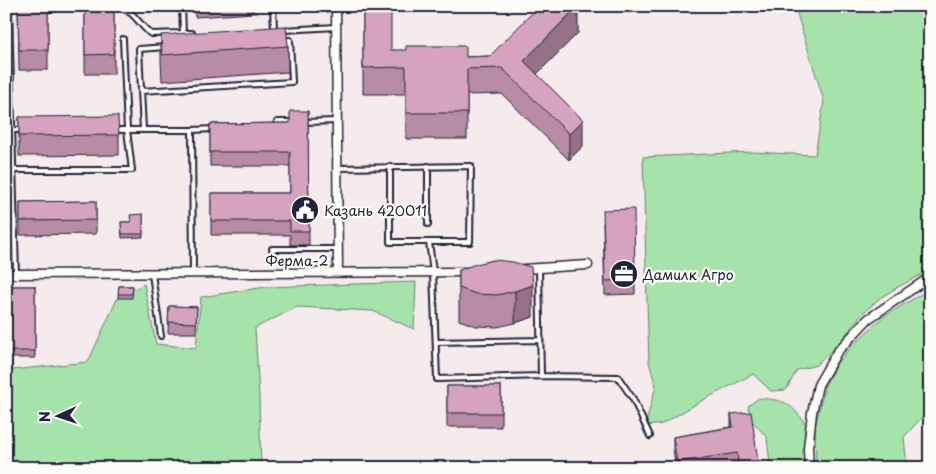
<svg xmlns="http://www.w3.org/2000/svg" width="936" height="474" font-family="'Playpen Sans',sans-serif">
<rect width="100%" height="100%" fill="#f5eaec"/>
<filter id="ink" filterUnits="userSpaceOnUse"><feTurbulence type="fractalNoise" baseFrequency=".02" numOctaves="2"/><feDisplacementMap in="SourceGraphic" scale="10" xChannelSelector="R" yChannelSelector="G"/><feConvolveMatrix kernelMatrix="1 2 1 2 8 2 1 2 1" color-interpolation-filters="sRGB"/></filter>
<g filter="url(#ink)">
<path fill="#a5e3ab" stroke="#648273" d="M793,6H930V270L898,287L880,298L863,313L838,344L816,365L797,370L786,390L771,391L753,374L703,400L662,424L645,426L656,386L649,362L647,302L643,157L751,152L815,155L824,101L798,17Z
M416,282L414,329L373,311L297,307L255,328L259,396L261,468H6V306L12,370L88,362L118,297L144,284L156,344L196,348L201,297L266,287Z
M930,289V341L922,362L924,415L904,437L907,468H816L815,427L825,385L837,363L853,345L884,316Z
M759,398C787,401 788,401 806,424L804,468H770V465L767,437L751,420L748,406Z"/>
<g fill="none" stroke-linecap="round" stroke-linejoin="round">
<defs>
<path id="lane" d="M105,6C110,7 116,7 121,8C135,12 140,26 151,34L183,33
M182,6L183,33H192
M273,6L274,30
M44,9L89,6
M6,11H9L16,275
M284,30L336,27
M123,39L127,130H192L193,274
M141,91L292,82L290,40H283
M304,122L337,121
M275,127L277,122H295
M12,130H22
M143,130L139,49L166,47
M192,130L214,129
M337,168L471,166L470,242H390V166
M13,170H132L127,130H114
M428,224V166
M429,242L433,272L437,379L541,376
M272,249H337
M539,268L541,376L618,377L633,399L650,436
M152,274L161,336
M436,342L540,340"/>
<path id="street" d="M336,6L338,272
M523,269L588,265
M6,274L469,272
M809,468L808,448L812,413L818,385L837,352L868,319L930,277"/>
</defs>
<use href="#lane" stroke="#22223b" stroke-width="8"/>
<use href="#street" stroke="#22223b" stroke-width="11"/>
<use href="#lane" stroke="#fdfcf7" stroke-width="4"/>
<use href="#street" stroke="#fdfcf7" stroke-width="8"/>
</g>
<path fill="#b88ca4" stroke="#22223b" d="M194,6H253V13L195,17Z
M18,7H48V70H19Z
M85,12H114V74H85Z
M363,14L391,50L466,57L490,56L578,33L537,74L583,146L569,160L502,94L467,95V139H406V94H363Z
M161,35L288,46V72L162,81L161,61Z
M308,111L309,245H290V235H211V193H290V166H210V124L290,123Z
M19,117L119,135V155L19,156Z
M96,201V234L20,235V202Z
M143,214V237L122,238L121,222H131Z
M603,223L635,280V294L605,295Z
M494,260L533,317L515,323L497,327L476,326L459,320V270Z
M9,286H35V358H9Z
M119,286H133L132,298H118Z
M169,306L197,307L196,333H168Z
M447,386H501V427H447Z
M731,414L759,468H737V467L730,468H676L673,450V437L731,427Z
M930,435V441H926V438Z"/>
<path fill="#967286" stroke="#22223b" d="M578,6V33L524,87V61Z
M583,120V146L569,160V134Z
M533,285V317L515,323V291Z"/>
<path fill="#d6a3bf" stroke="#22223b" d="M539,6H578L524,61L583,120L569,134L502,68L467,69V113H406V67L363,68V14H391V50H406V46H466V57L490,56Z
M18,7H48V50H19Z
M85,12H114V54L85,55Z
M286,26L288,46L162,55L161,35Z
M290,111H308L309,231H290V221H211V193H290V152H210V124L290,123Z
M118,116L119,135L19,136V117Z
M96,201V220L20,221V202Z
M634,209L635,280L605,281L603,210Z
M143,214V234H122L121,222H131L130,215Z
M494,260L513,262L531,267L533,285L515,291L497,295L476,294L459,288V270L476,264Z
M9,286H35V351H9Z
M119,286H133L132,294H118Z
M169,306L197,307L196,323L168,322Z
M447,386H501V413H447Z
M751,412L759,468H739L737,453L677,462L673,437L733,427L731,414Z"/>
</g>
<defs>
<symbol id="civic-disc" viewBox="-11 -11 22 22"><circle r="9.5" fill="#22223b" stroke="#fdfcf7"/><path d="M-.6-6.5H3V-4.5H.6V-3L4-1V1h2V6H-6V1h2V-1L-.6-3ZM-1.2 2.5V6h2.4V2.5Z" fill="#fff"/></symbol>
<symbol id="office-disc" viewBox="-11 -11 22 22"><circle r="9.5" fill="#22223b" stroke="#fdfcf7"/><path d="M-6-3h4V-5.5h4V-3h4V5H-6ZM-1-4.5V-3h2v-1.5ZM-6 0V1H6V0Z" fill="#fff"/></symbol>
</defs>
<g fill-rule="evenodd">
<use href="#civic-disc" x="289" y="194" width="32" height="32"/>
<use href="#office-disc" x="608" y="258" width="32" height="32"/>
</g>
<g text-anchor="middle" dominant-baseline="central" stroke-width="4.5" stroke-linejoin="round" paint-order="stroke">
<g font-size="14" fill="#22223b" stroke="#fdfcf7" text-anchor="start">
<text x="324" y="210">Казань 420011</text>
<text x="643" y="274">Дамилк Агро</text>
</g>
<g font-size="14" fill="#22223b" stroke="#fdfcf7">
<text x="297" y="260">Ферма-2</text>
</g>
</g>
<rect width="936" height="474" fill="none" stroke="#fdfcf7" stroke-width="25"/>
<rect x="12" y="12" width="911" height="449" fill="none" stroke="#22223b" stroke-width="2" filter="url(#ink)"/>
<g transform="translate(58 416) rotate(267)" stroke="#fdfcf7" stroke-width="4" paint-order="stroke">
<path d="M0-4L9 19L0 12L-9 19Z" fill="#22223b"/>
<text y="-8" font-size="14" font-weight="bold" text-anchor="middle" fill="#22223b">N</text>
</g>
</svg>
